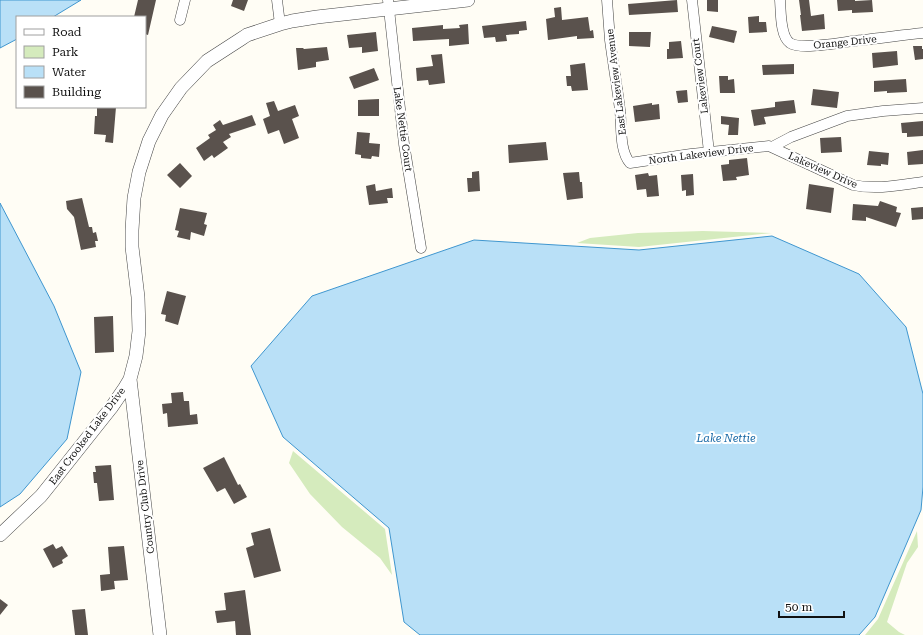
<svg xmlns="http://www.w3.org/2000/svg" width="923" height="635" font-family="'Roboto Serif',serif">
<rect width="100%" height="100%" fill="#fffdf5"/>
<path fill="#d5ebbd" d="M703,231L772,233L639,247L577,243L590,238L638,233Z
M293,451L385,529L392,575L380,558L342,527L310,494L289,463Z
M917,531L918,547L907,563L887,622L899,632L905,635H865L878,619Z"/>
<path fill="#b9e0f7" stroke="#3f96cf" d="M0,0H81L53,17H17V39L0,48Z
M0,203L54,306L81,372L67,439L20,494L0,507Z
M772,236L859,274L906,327L923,394V487L921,510L875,617L859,635H420L404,622L389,528L283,437L251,366L312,296L474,240L639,250Z"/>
<path fill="#5a524d" d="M138,0H156L148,35L145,34V17H134Z
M233,0H248L244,11L231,6Z
M677,0L678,12L629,15L628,4Z
M707,0H718V12L707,11Z
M799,0H809L811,16L824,14L825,29L802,31L800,15H801Z
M837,0H855V1L872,0L873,12L852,13V10L838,11Z
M561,7L562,20L588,17L590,31L593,30L594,38L577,39V36L548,40L546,19L555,17L554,8Z
M759,16V22H766L767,32L749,33L748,17Z
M526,21L527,30L519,31V34L506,35L507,41L496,42L495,37L484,38L482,26Z
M468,24L469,44L449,46V39L413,41L412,28L443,25V29L460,28L459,25Z
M712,26L737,31L734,43L709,37Z
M376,32L378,51L362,53V47L349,48L347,35Z
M629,32H651L650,47L629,46Z
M681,41L683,58L667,59V49H669V42Z
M913,46H922V49H923V59L915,60Z
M327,47L329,60L316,62V67L298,70L296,48H303L304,49Z
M897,51L898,65L873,68L872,53Z
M442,54L445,83L429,85L428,80L417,81L416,68L433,66L431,55Z
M585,63L588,90L572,91L571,86H567L566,76H571L570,65Z
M794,64V74L763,75L762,65Z
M374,68L379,80L354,89L349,77Z
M719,76H728V80L734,79L735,93H720Z
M906,79L907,92L887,93V91L874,92V81Z
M813,89L839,92L837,108L811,105Z
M687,90L688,102L678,103L676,91Z
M379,99V116H358V100Z
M794,100L796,113L764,117L766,124L754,126L751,110L775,107V102Z
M274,101L278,111L295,105L299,116L292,119L299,138L284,144L279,130L268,134L263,119L270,116L266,103Z
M652,103V105L659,104L660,119L635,122L633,106Z
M97,107H116L113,143L105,142L106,135L94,134L95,116H97Z
M252,115L256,125L229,134L231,137L223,142L228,148L214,158L212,155L204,161L196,148L210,138L208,135L216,130L213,125L220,120L223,125Z
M721,116L739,118L738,135H728L729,125L721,124Z
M923,121V136L907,137V133H902L901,123Z
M357,132L370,133L369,143L380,144L379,157L372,156L371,159L361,158V155L355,154Z
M841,137L842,152L821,153L820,138Z
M546,142L548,160L509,163L508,145Z
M923,150V164L908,165L907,152Z
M869,151L889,153L888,165L881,164V166L867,165Z
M747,158L749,175L736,177L737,180L723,181L721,165L729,164V160Z
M180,163L192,176L180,188L167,175Z
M479,171L480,191L468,192L467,178H472V172Z
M579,172L580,182H582L583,198L567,200L563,173Z
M648,173L649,176L657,175L659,196L647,197L646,189L637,190L635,175Z
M693,174L694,195L686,196V190L682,191L681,175Z
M375,184L376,191L392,188L393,198H387L388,203L369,205L366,186Z
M809,184L834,188L831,213L806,209Z
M82,198L89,227H92L93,233L96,232L98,241H95L96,247L81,250L74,217L67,209L66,201Z
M880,201L897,207L896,212L901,213L896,227L866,217V221L852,220L853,204L878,206Z
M923,207V219L912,220L911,208Z
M180,208L207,213L204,224L207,225L204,236L191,232L190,240L177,237L179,231L175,230Z
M167,291L186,296L178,325L165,321L166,315L161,314Z
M113,316L114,352L95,353L94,317Z
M183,392L184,401H189L190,415L197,414L198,424L168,427L167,413L163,414L162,404L172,403L171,393Z
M224,457L238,485L240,484L247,497L234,504L225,488L217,492L203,468Z
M111,465L114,500L99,501L97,483H94L93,472H96L95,466Z
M270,528L281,571L254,578L246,548L254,545L251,533Z
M53,544L56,549L62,546L68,556L62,560L63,563L53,568L43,549Z
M124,546L128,580L114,581L115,589L101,591L100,575L110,574L108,547Z
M245,590L251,635H236L235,621L217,623L215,611L226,610L224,593Z
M0,599L8,605L0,615Z
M85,609L88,635H75L72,610Z"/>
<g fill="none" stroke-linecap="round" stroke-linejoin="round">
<defs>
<path id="minor" d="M277,0L280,24
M388,0L395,64L404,144L421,248
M607,0C608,13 609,27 610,40C613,63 617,86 620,110C622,126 619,150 630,163L691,154L769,146L853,185C876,190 900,185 923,182
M692,0L709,152
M780,0C781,12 780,36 790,43C802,51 847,41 862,40C882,38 903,35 923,33
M180,20L185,0
M772,147L791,137L847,116L883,111L923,108"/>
<path id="tertiary" d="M130,379L160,635
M0,535L41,496L53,481L111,408L124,389L130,379L136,356L139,331L138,297L132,247V230L134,198L139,172L149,141L162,115L181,88L207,61L241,39L247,35L280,24L292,21L317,17L468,0"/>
</defs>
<use href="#minor" stroke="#444" stroke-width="11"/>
<use href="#tertiary" stroke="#444" stroke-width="14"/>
<use href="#minor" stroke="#fff" stroke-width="10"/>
<use href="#tertiary" stroke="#fff" stroke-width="13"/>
</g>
<g text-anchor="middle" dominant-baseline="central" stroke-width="4" stroke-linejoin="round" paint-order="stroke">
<g font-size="10" fill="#111" stroke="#fff">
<text transform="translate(845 42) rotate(-6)">Orange Drive</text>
<text transform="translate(700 76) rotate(-97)">Lakeview Court</text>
<text transform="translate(616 82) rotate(-97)">East Lakeview Avenue</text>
<text transform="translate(403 129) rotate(82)">Lake Nettie Court</text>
<text transform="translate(701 154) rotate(-7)">North Lakeview Drive</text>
<text transform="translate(823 170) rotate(24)">Lakeview Drive</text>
<text transform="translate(87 436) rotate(-53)">East Crooked Lake Drive</text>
<text transform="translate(145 507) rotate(-97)">Country Club Drive</text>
</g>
<g font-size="11" font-style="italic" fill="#1768a6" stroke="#fff">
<text x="726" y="438">Lake Nettie</text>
</g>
</g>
<rect x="16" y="16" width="130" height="92" fill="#ffffff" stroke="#a0a0a0"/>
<rect x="24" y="29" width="20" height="6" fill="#ffffff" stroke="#a0a0a0"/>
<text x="52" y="36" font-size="12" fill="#111111">Road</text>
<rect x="24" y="46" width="20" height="12" fill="#d5ebbd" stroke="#a0a0a0"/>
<text x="52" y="56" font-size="12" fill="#111111">Park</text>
<rect x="24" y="66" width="20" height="12" fill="#b9e0f7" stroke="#a0a0a0"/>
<text x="52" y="76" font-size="12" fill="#111111">Water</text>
<rect x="24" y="86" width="20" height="12" fill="#5a524d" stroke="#a0a0a0"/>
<text x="52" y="96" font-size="12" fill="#111111">Building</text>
<path d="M779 611v6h65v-6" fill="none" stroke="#111111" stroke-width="2"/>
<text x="785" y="611" font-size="12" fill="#111111" stroke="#ffffff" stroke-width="3" paint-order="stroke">50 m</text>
</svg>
